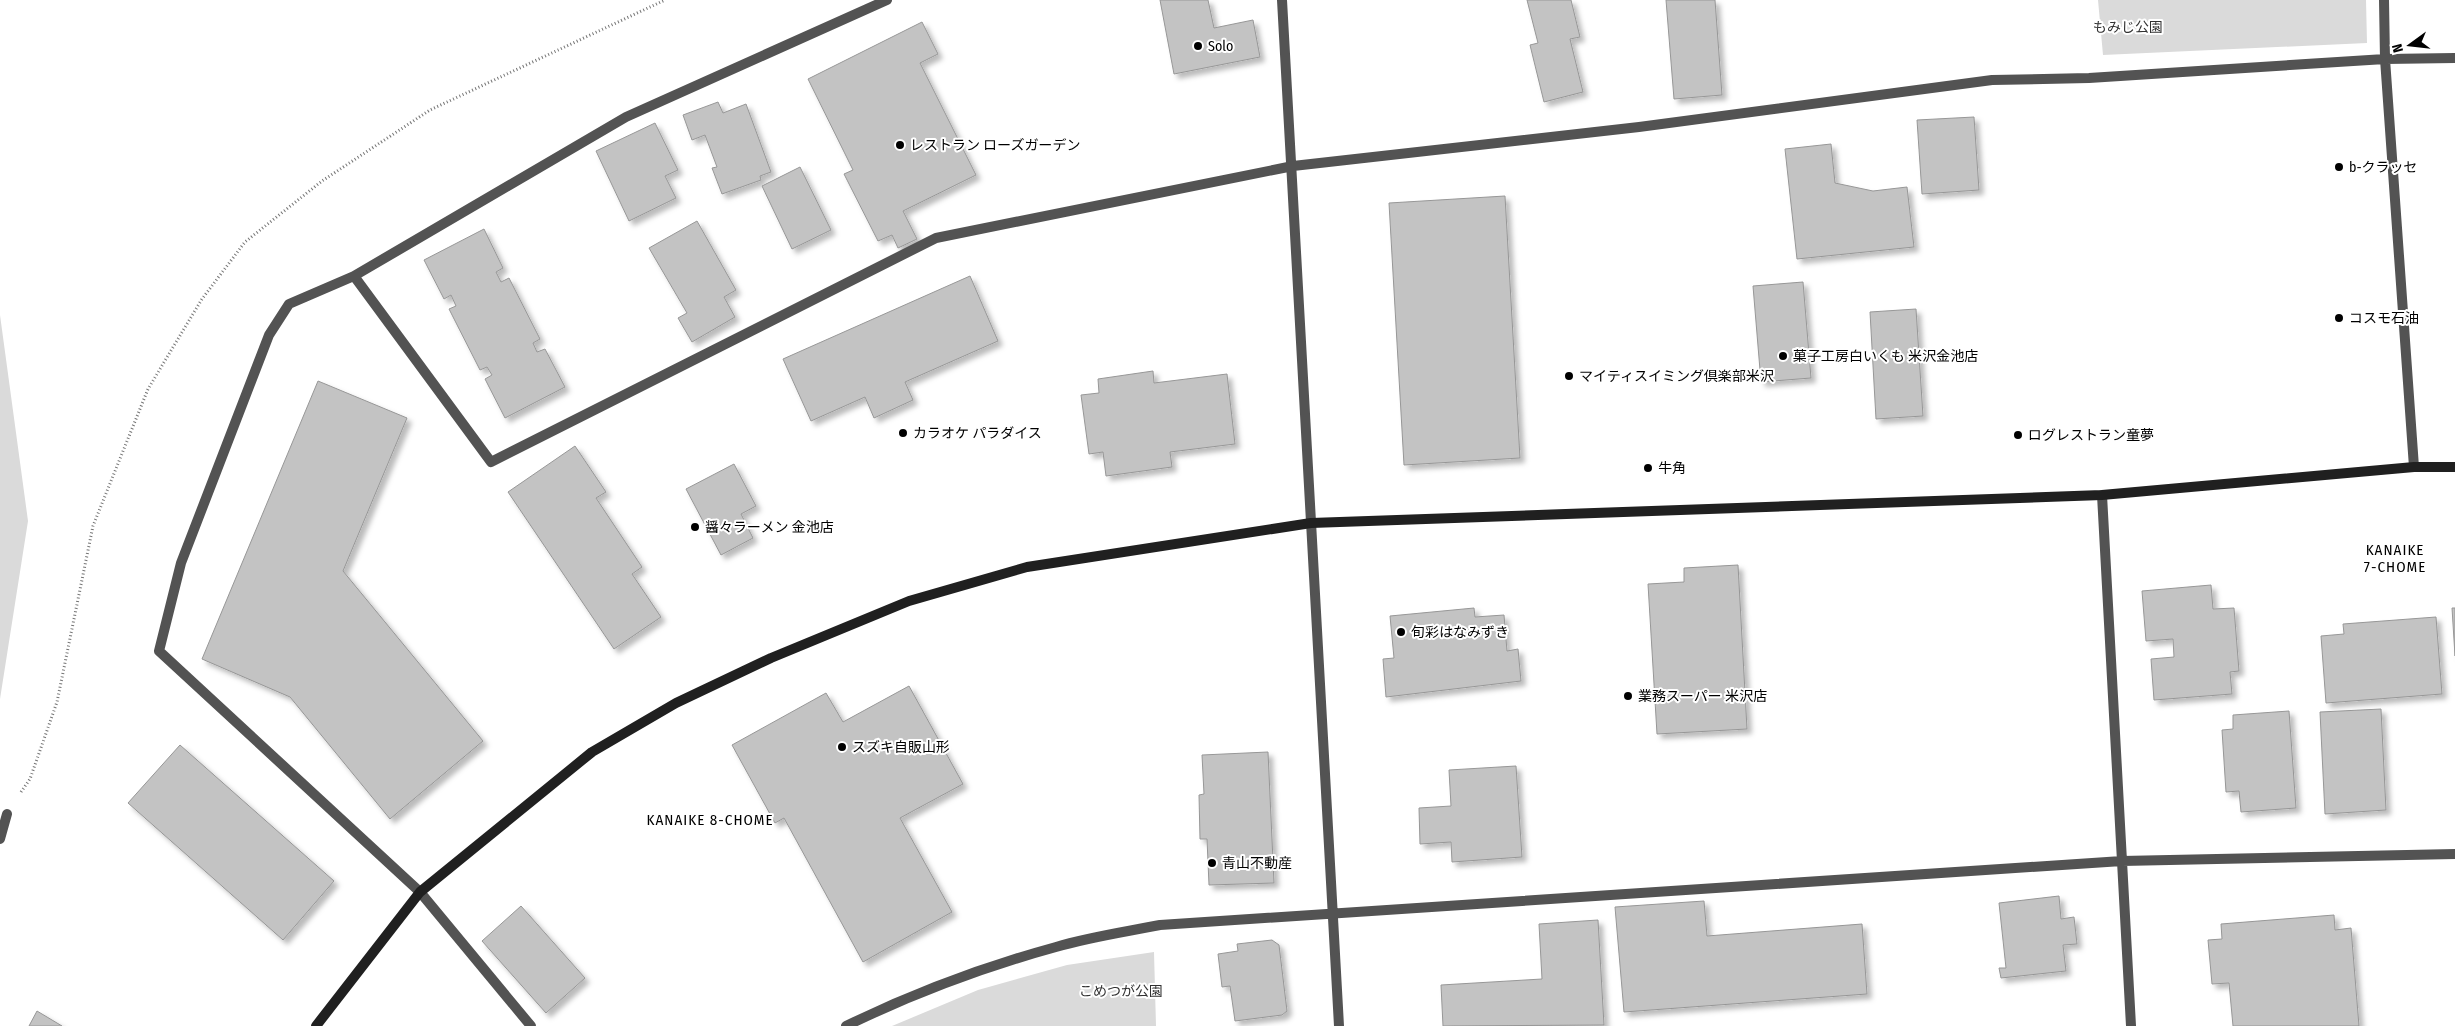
<svg xmlns="http://www.w3.org/2000/svg" width="2455" height="1026" font-family="'Fira Sans Condensed','Noto Sans JP',sans-serif">
<defs>
<filter id="shadow"><feDropShadow dx="4.5" dy="4.5" stdDeviation="2.5" flood-color="#0004"/></filter>
</defs>
<rect width="100%" height="100%" fill="#fff"/>
<path fill="#dadada" d="M2098,0H2366L2367,43L2103,55Z
M0,315L28,521L0,699Z
M1154,952L1156,1026H892L978,990L1067,965Z"/>
<path fill="#c3c3c3" stroke="#979797" filter="url(#shadow)" d="M1160,0H1208L1214,28L1253,20L1260,57L1174,74Z
M1527,0H1571L1580,37L1570,39L1583,92L1544,102L1530,45L1538,43Z
M1666,0H1715L1722,95L1674,99Z
M922,22L938,54L920,63L976,175L903,211L917,239L898,248L892,235L878,241L844,174L853,170L808,79Z
M718,102L723,113L746,104L771,172L760,176L761,180L722,194L712,168L717,167L705,135L692,140L683,115Z
M1974,117L1979,190L1922,194L1917,120Z
M655,123L678,170L665,176L676,198L629,221L596,151Z
M1831,144L1835,183L1873,191L1907,187L1914,247L1797,259L1785,149Z
M800,167L831,230L792,249L762,186Z
M1505,196L1520,458L1404,465L1389,203Z
M697,221L736,290L724,297L735,317L692,342L678,318L687,313L649,248Z
M484,229L503,268L496,272L501,282L509,278L540,339L533,343L537,352L545,349L565,387L505,418L485,379L492,375L487,367L480,370L449,309L456,306L451,295L444,299L424,260Z
M970,276L998,341L905,382L913,400L874,418L865,397L811,421L783,359Z
M1803,282L1811,378L1761,382L1753,286Z
M1916,309L1923,416L1876,419L1870,312Z
M1153,371L1154,383L1227,374L1235,444L1170,452L1172,467L1106,476L1103,452L1089,454L1081,395L1099,393L1098,379Z
M318,381L407,418L343,571L483,741L390,819L290,697L202,659Z
M575,446L606,492L596,498L642,567L632,574L661,617L614,649L508,492Z
M734,464L756,506L741,514L753,538L721,555L686,489Z
M1738,565L1747,729L1657,734L1648,584L1684,582V568Z
M2211,585L2213,609L2234,608L2239,671L2230,672L2232,694L2154,700L2151,659L2174,657L2173,639L2146,641L2142,591Z
M1474,608L1475,617L1504,615L1507,651L1518,649L1521,681L1386,697L1383,659L1394,658L1390,616Z
M2452,608H2455V656Z
M2436,617L2442,694L2326,703L2321,636L2344,634L2343,624Z
M909,686L963,784L900,818L952,912L863,962L784,818L775,823L732,745L826,693L843,722Z
M2381,709L2386,810L2325,814L2320,712Z
M2289,711L2296,808L2241,812L2239,791L2226,792L2222,730L2233,729V715Z
M180,745L334,881L283,940L128,803Z
M1268,752L1274,883L1209,885L1207,839H1200L1199,795L1204,794L1202,755Z
M1516,766L1522,857L1452,862L1451,842L1420,844L1419,808L1451,806L1449,770Z
M2059,896L2061,919L2074,917L2077,944L2063,945L2066,971L2001,978L1999,968H2006L1999,903Z
M1704,901L1707,936L1862,924L1867,994L1624,1012L1615,907Z
M521,906L585,978L546,1013L482,941Z
M2334,915L2335,930L2351,928L2359,1026H2233L2229,983L2212,984L2208,940L2222,939L2221,924Z
M1598,920L1604,1025L1443,1026L1441,985L1542,979L1539,924Z
M1272,940L1279,945L1287,1011L1282,1015L1235,1021L1230,986L1222,987L1218,954L1238,951L1237,944Z
M37,1011L62,1026H29Z"/>
<g fill="none" stroke-linecap="round" stroke-linejoin="round">
<path stroke="#757575" stroke-width="3" stroke-dasharray="1 2.5" stroke-linecap="butt" d="M21,792L30,779L57,702L93,526L148,389L202,299L245,242L322,181L430,110L665,0"/>
<path stroke="#535353" stroke-width="10" d="M1282,0L1339,1026
M2384,0L2385,59L2414,467
M354,276L491,462L936,238L1293,166L1639,127L1992,80L2089,78L2385,59L2455,58
M2102,495L2131,1026
M0,839L7,814
M531,1026L420,892L159,651L181,563L269,335L289,304L354,276L626,117L887,0
M846,1026C914,993 983,967 1056,947C1090,937 1125,932 1160,925L2122,861L2455,854"/>
<path stroke="#202020" stroke-width="10" d="M316,1026L420,892L592,752L676,703L771,658L909,601L1027,567L1311,523L2102,495L2414,467H2455"/>
</g>
<g fill="#000" stroke="#fff" stroke-width="2">
<circle cx="1198" cy="46" r="5"/>
<circle cx="900" cy="145" r="5"/>
<circle cx="2339" cy="167" r="5"/>
<circle cx="2339" cy="318" r="5"/>
<circle cx="1783" cy="356" r="5"/>
<circle cx="1569" cy="376" r="5"/>
<circle cx="903" cy="433" r="5"/>
<circle cx="2018" cy="435" r="5"/>
<circle cx="1648" cy="468" r="5"/>
<circle cx="695" cy="527" r="5"/>
<circle cx="1401" cy="632" r="5"/>
<circle cx="1628" cy="696" r="5"/>
<circle cx="842" cy="747" r="5"/>
<circle cx="1212" cy="863" r="5"/>
</g>
<g text-anchor="middle" dominant-baseline="central" stroke-width="4" stroke-linejoin="round" paint-order="stroke">
<g font-size="14" fill="#313131" stroke="#fff">
<text x="2128" y="27">もみじ公園</text>
<text x="1121" y="991">こめつが公園</text>
</g>
<g font-size="14" fill="#000" stroke="#fff" text-anchor="start">
<text x="1208" y="46">Solo</text>
<text x="910" y="145">レストラン ローズガーデン</text>
<text x="2349" y="167">b-クラッセ</text>
<text x="2349" y="318">コスモ石油</text>
<text x="1793" y="356">菓子工房白いくも 米沢金池店</text>
<text x="1579" y="376">マイティスイミング倶楽部米沢</text>
<text x="913" y="433">カラオケ パラダイス</text>
<text x="2028" y="435">ログレストラン童夢</text>
<text x="1658" y="468">牛角</text>
<text x="705" y="527">醤々ラーメン 金池店</text>
<text x="1411" y="632">旬彩はなみずき</text>
<text x="1638" y="696">業務スーパー 米沢店</text>
<text x="852" y="747">スズキ自販山形</text>
<text x="1222" y="863">青山不動産</text>
</g>
<g font-size="15" letter-spacing="1" fill="#000" stroke="#fff">
<text x="2395" y="550">KANAIKE<tspan x="2395" dy="17">7-CHOME</tspan></text>
<text x="710" y="820">KANAIKE 8-CHOME</text>
</g>
</g>
<g transform="translate(2410 45) rotate(255)" stroke="#ffffff" stroke-width="4" paint-order="stroke">
<path d="M0-4L9 19L0 12L-9 19Z" fill="#000000"/>
<text y="-8" font-size="14" font-weight="bold" text-anchor="middle" fill="#000000">N</text>
</g>
</svg>
